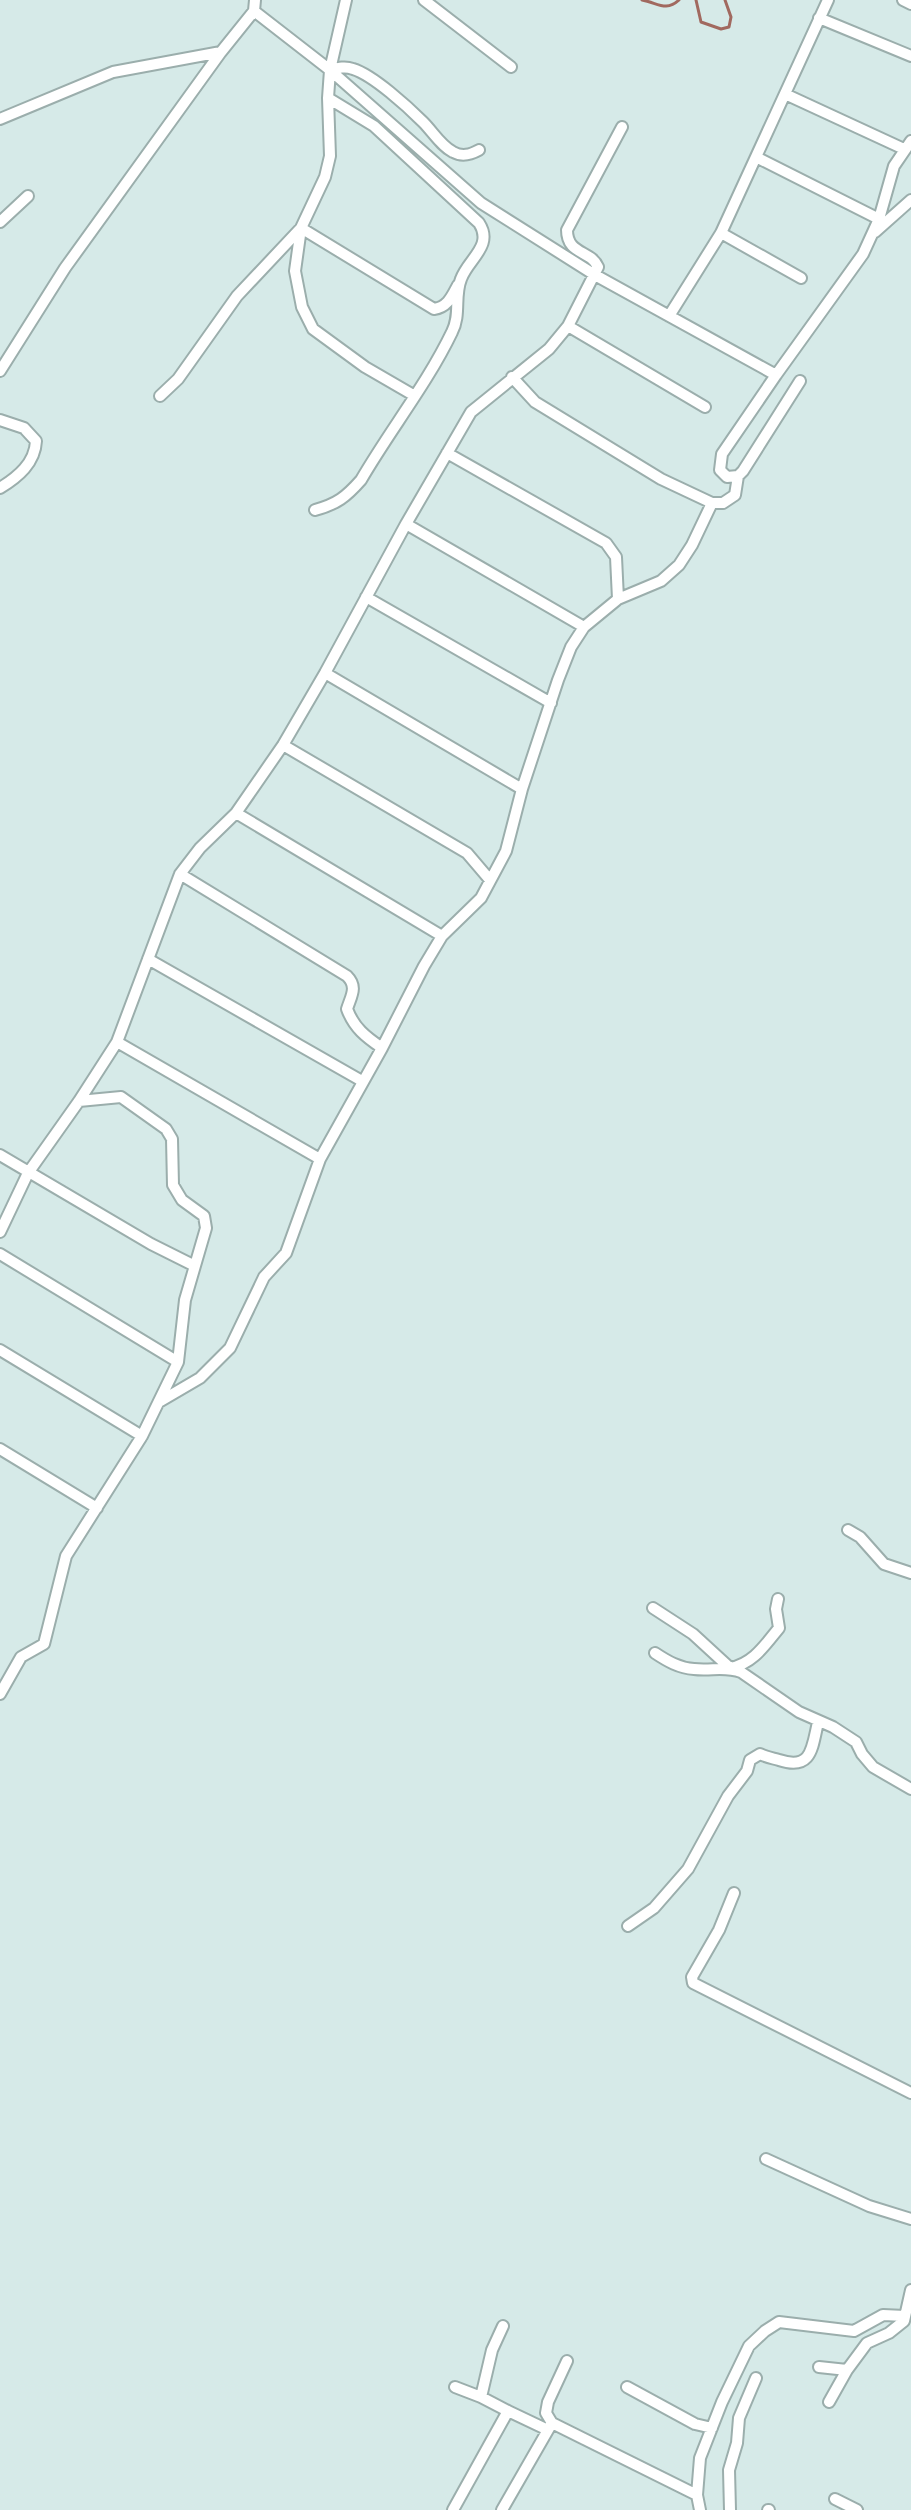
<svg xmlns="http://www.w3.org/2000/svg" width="911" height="2510" font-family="Raleway,sans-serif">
<rect width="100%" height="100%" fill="#d6eae8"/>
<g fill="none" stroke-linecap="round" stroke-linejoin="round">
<path stroke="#a1695f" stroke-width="3" d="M642,0C658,3 666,12 679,0
M696,0L701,22L721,29L729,27L731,17L725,0"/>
<defs>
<path id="street" d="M424,0L511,67
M903,0L911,4
M819,18L911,56
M330,70L481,203L595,275L776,375
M330,70C338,68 345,66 353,69C373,75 408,107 423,122C433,132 441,146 453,152C462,157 470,155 479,150
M330,70L346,0
M785,94L904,149
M0,119L113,72L221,52L254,11L255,0
M756,157L879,219
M0,222L28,196
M875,232L911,200
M721,233L801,278
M669,316L721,233L828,0
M568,326L705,407
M0,371L65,268L221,52
M512,377L535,402L661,479L712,503H723L735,495L738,476
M800,381L743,471L738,476L727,477L720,470L722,454L776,375L863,254L879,219L894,166L911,141
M160,396L178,379L237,296L301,228L325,177L330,156L328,98L330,70L254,11
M415,396L365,367L313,329L302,307L295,271L301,228L434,309C448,307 452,296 458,285
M0,420L24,428L36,441C35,463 18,477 0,488
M447,453L606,543L616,557L618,599
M315,510C337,504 346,497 361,480C390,430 427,384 452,332C461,315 454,296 461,279C468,259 494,246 479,223L374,126L328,98
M406,524L584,627
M366,597L551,703
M325,673L522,789
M283,745L467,853L490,880
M236,813L442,936
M180,874L347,976C358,987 351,996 347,1009C354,1028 366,1037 382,1048
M148,959L362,1081
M117,1042L320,1159
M0,1155L151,1244L193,1265
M0,1232L28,1173L79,1101L117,1042L180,874L200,848L236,813L283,745L325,673L406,524L471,412L549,349L568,326L598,267C591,250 567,255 567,230L622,127
M0,1254L178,1362
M0,1350L142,1436
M159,1402L200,1378L230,1348L264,1277L286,1253L320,1159L382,1048L424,966L442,936L481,898L506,851L522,789L558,680L571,647L584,627L618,599L661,581L679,565L692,545L712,503
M0,1449L97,1508
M848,1530L860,1537L884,1564L911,1573
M653,1608L693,1634L730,1668C753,1664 765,1645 779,1628L776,1609L778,1599
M655,1653C667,1661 679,1668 694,1669C711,1671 725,1666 741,1672L799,1712L833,1727L856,1742L862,1754L873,1767L911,1789
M0,1694L21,1657L44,1644L66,1556L142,1436L178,1362L185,1300L206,1228L204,1216L182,1200L173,1185L172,1139L166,1129L121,1097L79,1101
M734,1893L719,1930L692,1977L693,1983L911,2093
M628,1926L654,1908L688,1869L728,1796L747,1771L750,1760L760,1754C766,1757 772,1758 779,1760C812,1771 812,1748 818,1722
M766,2159L869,2206L911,2219
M503,2326L492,2350L481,2397L508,2411
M819,2367L847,2370
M455,2387L481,2397
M627,2387L695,2424L712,2428
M829,2402L847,2370L867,2343L889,2333L904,2321L911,2290
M552,2423L546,2413L548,2402L567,2361
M835,2499L857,2510
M453,2510L508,2411L548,2430
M502,2510L552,2423L697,2495
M700,2510L697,2495L700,2458L722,2402L749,2346L765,2331L779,2322L854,2331L883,2315L905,2316
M730,2510L729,2470L737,2443L739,2418L756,2378
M768,2510H769"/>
</defs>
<use href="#street" stroke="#9baeac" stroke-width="14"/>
<use href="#street" stroke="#fff" stroke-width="10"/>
</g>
</svg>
